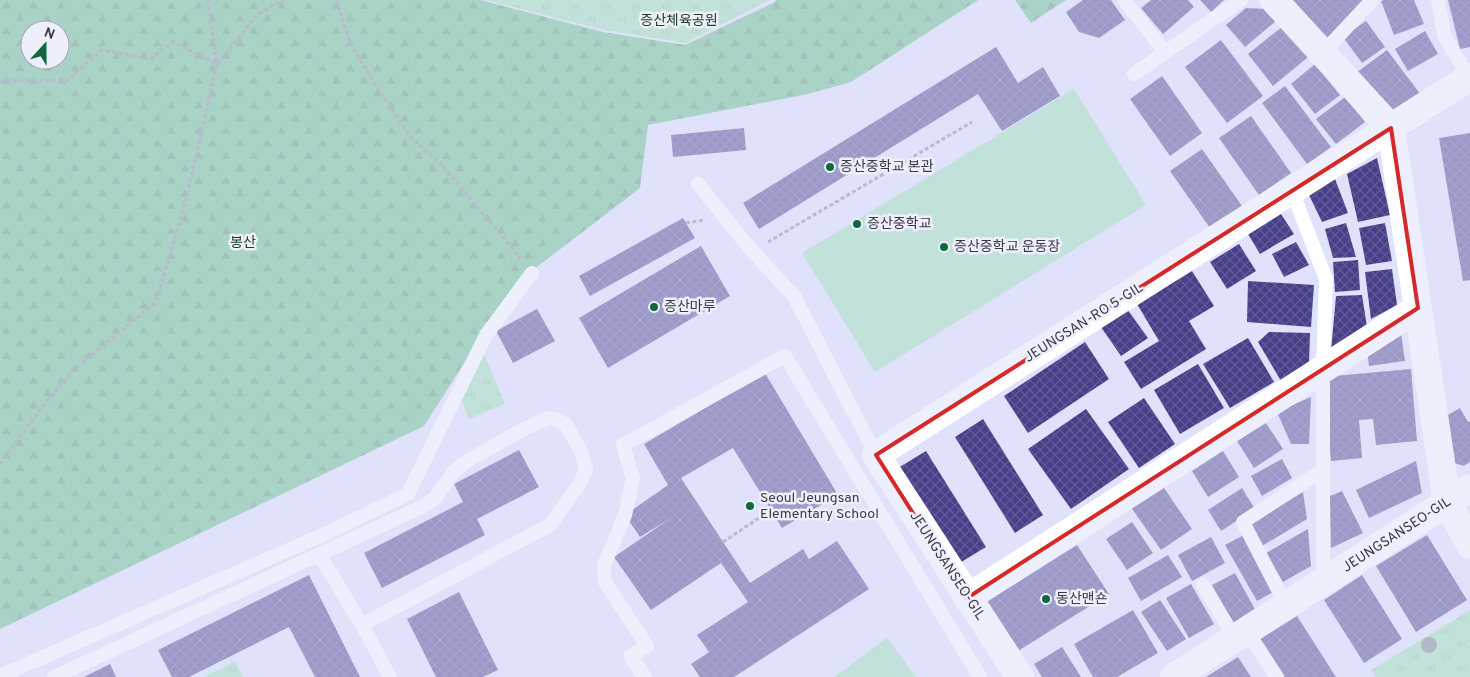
<svg xmlns="http://www.w3.org/2000/svg" width="1470" height="677" font-family="Overpass,'Noto Sans KR',sans-serif">
<defs>
<pattern id="grass-tufts" width="24" height="20" patternUnits="userSpaceOnUse" patternTransform="scale(1.25)"><rect width="24" height="20" fill="#a1e0b6"/><path d="M3 7l-1-3M5 7V3M7 7l1-3M15 17l-1-3M17 17v-4M19 17l1-3" fill="none" stroke="#8cc19e"/></pattern>
<pattern id="forest-firs" width="22" height="20" patternUnits="userSpaceOnUse" patternTransform="scale(1.25)"><rect width="22" height="20" fill="#68c089"/><path d="M5 1l3.5 6h-7zM16 11l3.5 6h-7z" fill="#579d72"/></pattern>
<pattern id="building-cross-hatch" width="8" height="8" patternUnits="userSpaceOnUse" patternTransform="scale(1.25)"><rect width="8" height="8" fill="#464089"/><path d="M0 0l8 8M0 8l8-8" fill="none" stroke="#5f5a96"/></pattern>
</defs>
<rect width="100%" height="100%" fill="#e0e1fa"/>
<path fill="url(#grass-tufts)" d="M485,0H770L685,43L604,30Z
M484,354L505,404L469,419L460,395Z
M1470,610V677H1376L1371,670Z
M235,661L243,677H204Z"/>
<path fill="url(#forest-firs)" fill-rule="evenodd" d="M0,0H480L603,32L685,45L775,2L776,0H978L851,82L808,94L648,125L640,188L529,273L480,338L424,426L0,629ZM30,30H60V60H30Z
M1015,0H1066L1031,23Z"/>
<path fill="#a1e0b6" d="M1074,89L1146,205L875,372L802,253Z
M887,638L916,677H834Z"/>
<path fill="url(#building-cross-hatch)" d="M1083,0H1111L1125,20L1099,38L1079,32L1066,12Z
M1151,0H1188L1194,7L1163,34L1141,8Z
M1200,0H1224L1211,12Z
M1287,0H1363L1324,41Z
M1384,0H1414L1424,24L1394,35L1381,1Z
M1448,0H1470V47L1460,49Z
M1246,8L1266,9L1276,21L1245,47L1226,25Z
M1366,21L1385,47L1362,63L1343,37Z
M1283,26L1308,57L1273,86L1248,54Z
M1425,31L1438,54L1408,71L1395,49Z
M1221,40L1263,96L1227,123L1185,67Z
M996,47L1018,83L1043,67L1060,96L1002,131L978,94L759,229L743,203Z
M1387,50L1421,95L1390,118L1356,73Z
M1315,64L1340,95L1315,114L1291,84Z
M1162,76L1202,133L1170,156L1130,99Z
M1285,86L1331,147L1307,164L1262,103Z
M1345,97L1365,122L1336,144L1316,119Z
M1251,116L1291,173L1259,195L1219,138Z
M744,128L746,150L673,157L671,135Z
M1470,133V280L1463,281L1439,138Z
M1202,149L1242,206L1210,228L1170,171Z
M1377,158L1390,215L1358,222L1347,174Z
M1335,179L1348,213L1322,222L1308,193Z
M1281,214L1294,234L1260,254L1248,234Z
M683,218L695,238L590,296L579,276Z
M1346,223L1356,257L1333,258L1325,229Z
M1385,223L1392,261L1366,265L1359,228Z
M1296,242L1309,265L1284,277L1272,254Z
M1239,244L1256,271L1227,289L1210,262Z
M701,246L730,296L608,368L579,318Z
M1358,260L1360,290L1335,292L1333,262Z
M1392,269L1397,305L1371,319L1365,272Z
M1192,271L1214,306L1189,321L1206,349L1141,389L1124,362L1159,341L1137,304Z
M1248,281L1314,285L1311,327L1247,322Z
M1362,295L1367,327L1331,351L1336,296Z
M537,309L555,341L513,363L496,331Z
M1127,309L1148,338L1121,356L1101,327Z
M1269,332L1310,333L1309,364L1281,381L1258,342Z
M1401,333L1405,361L1369,366L1367,351Z
M1248,338L1274,382L1230,408L1203,364Z
M1085,342L1109,379L1028,433L1004,396Z
M1198,364L1224,408L1180,434L1154,390Z
M1411,369L1417,441L1376,445L1373,419L1359,420L1362,458L1331,461L1323,377Z
M765,373L838,495L782,528L733,448L681,478L750,583L803,549L809,559L837,541L869,589L734,677H700L691,664L709,652L697,635L748,602L721,563L651,610L614,557L671,518L640,537L625,515L668,485L644,444Z
M1311,397L1309,444H1291L1277,412Z
M1144,398L1175,444L1139,468L1108,422Z
M1460,408L1468,422L1470,421V462L1464,466L1448,461L1441,419Z
M1086,409L1129,469L1071,509L1028,449Z
M983,419L1043,515L1015,533L955,437Z
M1266,423L1283,449L1254,468L1237,441Z
M519,450L539,487L477,519L485,535L382,588L364,553L463,502L454,484Z
M926,451L986,547L958,564L898,468Z
M1223,451L1239,477L1208,497L1192,471Z
M1282,459L1292,478L1262,496L1251,476Z
M1416,461L1422,493L1369,518L1356,490Z
M1160,482L1192,529L1161,550L1128,503Z
M1242,488L1255,509L1221,531L1208,510Z
M1342,491L1363,533L1331,548L1330,496Z
M1303,492L1307,519L1262,546L1249,524Z
M1132,522L1153,553L1127,570L1106,539Z
M1308,529L1311,566L1283,582L1266,553Z
M1244,535L1275,591L1257,601L1225,545Z
M1427,535L1467,600L1416,632L1376,566Z
M1211,537L1225,563L1192,581L1178,555Z
M1077,545L1109,594L1015,653L983,604Z
M1168,555L1182,577L1141,601L1128,578Z
M1235,573L1256,611L1233,623L1212,585Z
M309,575L360,677H315L289,627L189,677H172L158,650Z
M1362,575L1402,639L1364,663L1324,600Z
M1191,584L1214,624L1189,638L1166,598Z
M459,592L498,670L483,677H436L407,619Z
M1160,600L1186,639L1167,651L1141,612Z
M1133,610L1158,653L1117,677H1093L1074,644Z
M1297,616L1336,677H1284L1259,640Z
M1062,647L1081,677H1042L1034,664Z
M1238,657L1251,677H1206Z
M110,664L116,677H84Z"/>
<g fill="none" stroke-linecap="round" stroke-linejoin="round">
<path stroke="#8a8b9e" stroke-width="3" stroke-dasharray="4 2.5" stroke-linecap="butt" d="M336,0L350,42L373,81L410,136L444,167L521,259
M0,81L68,80L102,50L150,59L173,42L217,64L257,15L283,0
M686,223L704,220
M768,242L972,122
M0,464L43,406L76,368L156,302L186,199L217,64L208,0
M723,542L771,510"/>
<path stroke="#fff" stroke-width="14" d="M1124,0L1165,52
M1438,0L1444,35L1469,78
M1323,53L1372,0
M1134,74L1241,0
M698,184L752,251L794,296L876,455
M1292,191L1326,279L1323,370V582
M319,554L362,625
M1203,585L1235,638
M1286,605L1243,522L1323,470
M1247,631L1277,677
M0,676L325,534L408,494L486,335L532,273
M54,677L426,505L435,498L453,473L464,463L520,431L548,418L558,420L566,425L582,453L586,470L578,486L550,525L362,625L390,677
M645,677L630,656L647,646L605,582L604,565L625,515L633,478L623,445L785,356L980,677"/>
<path stroke="#fff" stroke-width="28" d="M1274,0L1391,128L1447,502L1470,545
M967,598L1418,308
M1020,677L876,455L1470,77"/>
<path stroke="#fff" stroke-width="28" d="M1174,677L1470,488"/>
</g>
<circle fill="#748988" cx="1429" cy="645" r="8"/>
<path d="M0 0H1470V677H0ZM1391,128L1418,308L967,598L876,455Z" fill="#e0e1fa" fill-opacity=".55" fill-rule="evenodd"/>
<path fill="none" stroke="#d62828" stroke-width="4" stroke-linejoin="round" d="M1391,128L1418,308L967,598L876,455Z"/>
<g fill="#0f693c" stroke="#efeffc" stroke-width="2">
<circle cx="830" cy="167" r="5"/>
<circle cx="857" cy="224" r="5"/>
<circle cx="944" cy="247" r="5"/>
<circle cx="654" cy="307" r="5"/>
<circle cx="750" cy="506" r="5"/>
<circle cx="1046" cy="599" r="5"/>
</g>
<g text-anchor="middle" dominant-baseline="central" stroke-width="5" stroke-linejoin="round" paint-order="stroke">
<g font-size="14" fill="#1c412a" stroke="#efeffc">
<text x="679" y="21">증산체육공원</text>
<text x="243" y="243">봉산</text>
</g>
<g font-size="14" fill="#3b3b48" stroke="#efeffc" text-anchor="start">
<text x="840" y="167">증산중학교 본관</text>
<text x="867" y="224">증산중학교</text>
<text x="954" y="247">증산중학교 운동장</text>
<text x="664" y="307">증산마루</text>
<text x="760" y="498">Seoul Jeungsan<tspan x="760" dy="16">Elementary School</tspan></text>
<text x="1056" y="599">동산맨숀</text>
</g>
<g font-size="14" fill="#3b3b48" stroke="#efeffc">
<text transform="translate(1084 323) rotate(-32)">JEUNGSAN-RO 5-GIL</text>
<text transform="translate(1397 535) rotate(-33)">JEUNGSANSEO-GIL</text>
<text transform="translate(947 566) rotate(57)">JEUNGSANSEO-GIL</text>
</g>
</g>
<g transform="translate(45 45) rotate(21)"><circle r="24" fill="#efeffc" stroke="#a7a7b4"/>
<path d="M0-4L9 19L0 12L-9 19Z" fill="#0f693c"/>
<text y="-8" font-size="14" font-weight="bold" text-anchor="middle" fill="#3b3b48">N</text>
</g>
</svg>
